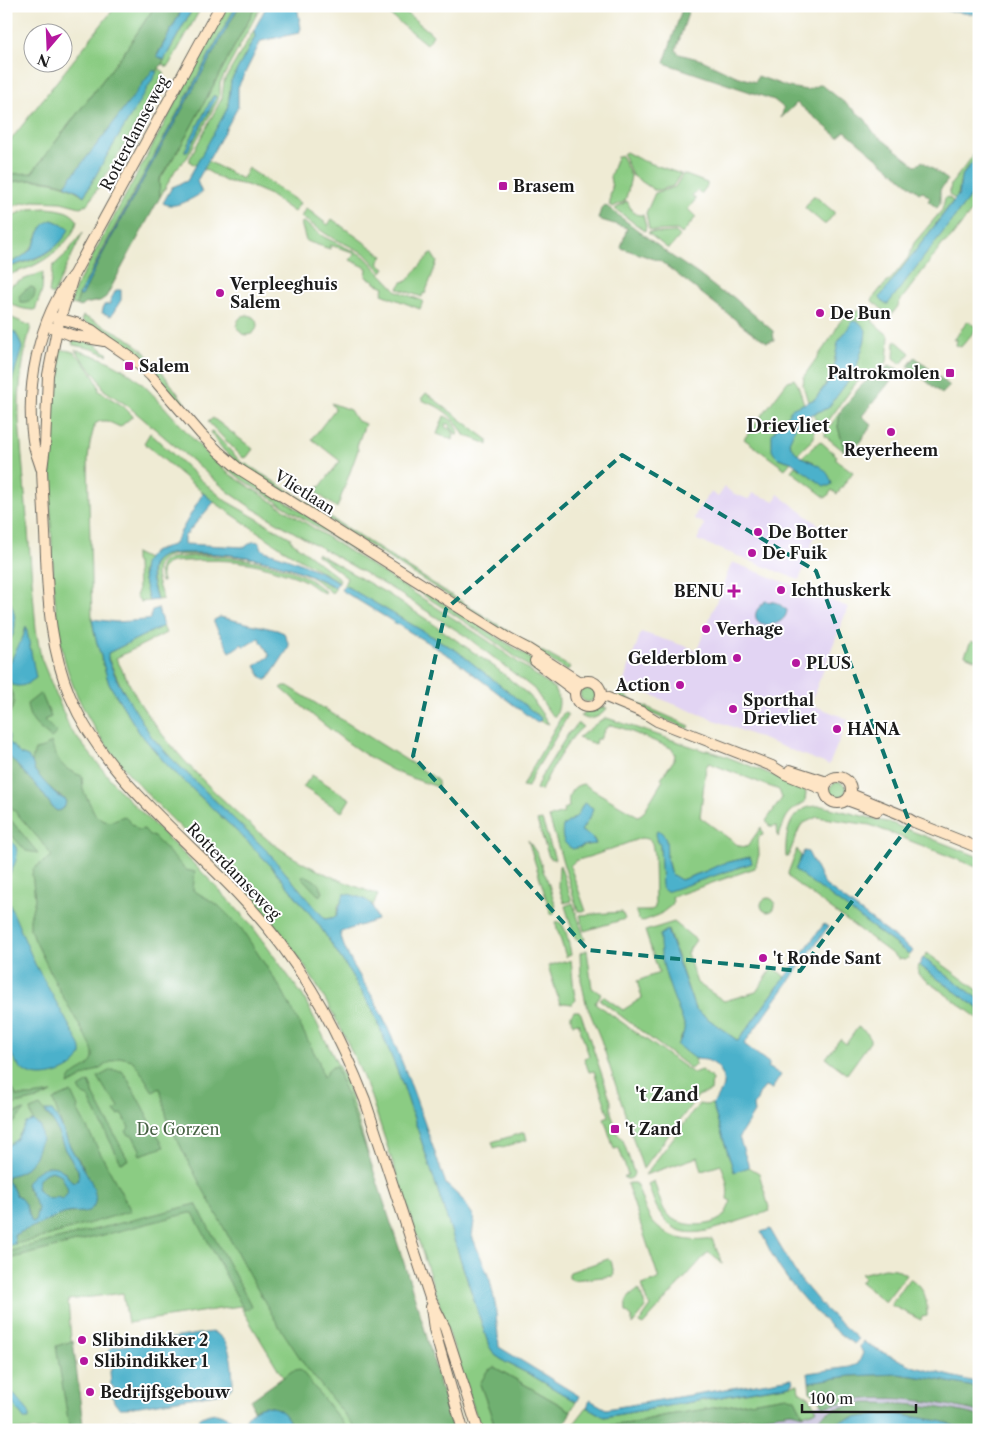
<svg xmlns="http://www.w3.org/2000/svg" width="985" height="1436" font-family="'Libre Caslon Text',serif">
<rect width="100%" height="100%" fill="#fff"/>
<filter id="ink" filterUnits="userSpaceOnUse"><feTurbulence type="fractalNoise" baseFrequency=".02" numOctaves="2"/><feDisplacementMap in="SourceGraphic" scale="10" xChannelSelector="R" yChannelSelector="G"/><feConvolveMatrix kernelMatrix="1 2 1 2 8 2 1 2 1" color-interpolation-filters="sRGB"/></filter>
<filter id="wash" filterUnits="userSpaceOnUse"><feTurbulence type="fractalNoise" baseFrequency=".0096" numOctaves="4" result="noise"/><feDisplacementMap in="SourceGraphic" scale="20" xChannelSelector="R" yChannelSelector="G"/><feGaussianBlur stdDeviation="1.12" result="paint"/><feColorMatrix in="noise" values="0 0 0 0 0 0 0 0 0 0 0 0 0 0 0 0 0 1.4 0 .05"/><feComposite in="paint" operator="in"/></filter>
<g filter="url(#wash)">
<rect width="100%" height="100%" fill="#efebd4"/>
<path fill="#e2d4f3" d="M725,487L732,493L748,499L750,498L752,493L775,501L778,494L819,525L805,562L806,563L799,580L697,540L704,525L703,523L694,519L697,511L711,492L718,497Z
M732,562L848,607L810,704L848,719L829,765L623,684L641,632L697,650Z"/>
<path fill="#c5c0da" d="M906,1385L979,1407V1430H702Z"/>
<path fill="#8bcc83" stroke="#547450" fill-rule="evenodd" d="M116,6H155L125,51L31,174H6V146Z
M194,6H202L168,67L162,64Z
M228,6H236L101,252L79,295L76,305L71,304L73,294L77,285Z
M256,6H261L220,83V95L217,102L187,158L176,169L160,197L159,181L183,142ZM213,96H216V98L187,152L185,150Z
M379,6H398L431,33L433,35L429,42L426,44Z
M254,30L255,37L231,81L228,106L226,111L197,166L190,162V158L222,98L224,81Z
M159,68L165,73L131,134L88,204L80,207L61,202L34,201L19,204L6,209V183C34,178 60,179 84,196L105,159Z
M979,148C979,160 967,166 962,176C958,184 961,192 955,199L949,195L951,184Z
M626,152L641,160L681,174L673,186L660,190H654L632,175L623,154Z
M621,155L631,176L628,191L625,201L613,207L609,205L610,203V195L612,188L610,177L617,157Z
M208,161L242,179L248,168L300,203L294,212L268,194L247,185L225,181L204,169Z
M683,174L707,183V186L701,194L697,190L692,196L696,199L688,209L696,217L682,234L677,230L653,231L649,229L646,213L655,193L675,187Z
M979,185V198L974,205L975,207L950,239L943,244L898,304L899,305L889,318L885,315L882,309L872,301L873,298L881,288L892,278L908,258L914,243L942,210L945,198L948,197L953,201L881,297L885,304L888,303Z
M813,196H815L834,212V214L826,224H824L805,208Z
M627,201C631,208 632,216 643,215L646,226L645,231L615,209Z
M46,208C58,209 70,210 77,220C76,237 50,258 35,265C26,270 15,271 6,277V268C24,262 48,258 60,242C63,237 65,232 68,227C62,225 58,222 52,220L39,231L34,244L24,256L6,265V218L29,209Z
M306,208L328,225L332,219L383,256L378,263L385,268L382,272L364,253L329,236L301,217Z
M304,222L324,237L364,256L397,291L423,301L420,309L382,294L384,287L375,283V281L366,277L367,268L350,260L354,255L353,253C347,249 338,248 330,245V249L306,241L301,223Z
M83,232L53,295L49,293L53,266L66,254Z
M649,232L661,233L676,232L680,236L670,248H667L648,233Z
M431,253L432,254L437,262L425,294L423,293L422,297L399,289L398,288L402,282L407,281Z
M43,272L42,291L35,310C26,310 6,307 7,294C7,292 8,288 9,287C14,282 37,275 43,272Z
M865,308L874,323L889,336L887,362L856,383L823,428L819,427L813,414L828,408L853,321L835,358L834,373L815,399L808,402L803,385L804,376L833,335L839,323L845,316Z
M237 325a10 10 0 1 1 20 0a10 10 0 1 1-20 0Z
M83,316C102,325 122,333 138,346C157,362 170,384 185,403L180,402L177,400C160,378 144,355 120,340C108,332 94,327 81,321Z
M10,317L31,326C23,356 18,388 19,420L36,629L41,658L70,729L120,791L204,874L249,922L303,996L346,1081L435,1376L450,1430H312V1425L240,1306L128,1323L123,1293L68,1300L78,1430H6V319Z
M968,321L977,328L961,347L956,345L957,339L953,340Z
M74,338L94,343L108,354L107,355L92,349L73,345L72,344Z
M895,340L910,353L901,364L894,358Z
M58,349C62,350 69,350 73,352C81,356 100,382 99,391L123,406L133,416L120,427L107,421H100L95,424L90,443L88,459L92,619L95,636L109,684L139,732L166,764L251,845L271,866L319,925L346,966L373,1011L403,1085L489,1346L495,1355L505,1362L533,1376L576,1402L571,1411L494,1367L480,1384L493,1420V1430H481L371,1097C343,1025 306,958 253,900C228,873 201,847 174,821C134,781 96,742 74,688C53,636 54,580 51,524C50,495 50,467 51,438C51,408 51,378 58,349Z
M75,350C96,355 116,363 134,377C147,387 158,400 169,412C188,433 206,455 228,473L487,640L555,689L554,690C562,698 559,709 555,717L550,713L534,689L467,637L394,590L252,508L230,493L128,406L104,390L98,378Z
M794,379L798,385L804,404L793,409L778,458L791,462L785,469L744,439L788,381Z
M426,393L484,437L488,440V445L485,443L464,435C458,423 449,413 436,406C431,403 426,403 421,399Z
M331,403L350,410L356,420L365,424L357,446L358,450L337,508L317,493L319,486L320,487L340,461L312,439L335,409Z
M840,412L838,427L845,452L825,436V433Z
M444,416C451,418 456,424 458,430L457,435L450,427V424H445L446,428L451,429L454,434L453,440L437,434Z
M809,416C819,444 815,434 798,454L793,450L789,442C793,430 796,419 809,416Z
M213,418L253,449L247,457L244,458L242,457L208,422Z
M212,431L242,463L248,465L514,635L570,667L567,671L239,463L224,451L210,432Z
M150,433L201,480L226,501L291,538L290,540L340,579L339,582L283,549L214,502L144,443Z
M820,441L837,456L835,459L853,472L837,494L832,490L826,498L791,471L795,466L799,469L814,462L802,457Z
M217,456L381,564L523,653L560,682L557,687L555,686L492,640L453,614L241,479L215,458Z
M135,553L147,559L142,572L149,601L141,602L136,596L138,591L137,564L135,561Z
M180,553C243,553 280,559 336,588L332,593C323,586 313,577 303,573C267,558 228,553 189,555C178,555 164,553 158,565C153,575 160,589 163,599L157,600C154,586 144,562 163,556C168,554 174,554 180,553Z
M317,553L388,594L429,621L496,668L530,696L549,724L540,721V718L457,651L344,585L347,578L316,554Z
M198,556C233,556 272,561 304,576C312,580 319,587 326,592L325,593C317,591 312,585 305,581C295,575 280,572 269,568C242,559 212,560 184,561C180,562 173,561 169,563C160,566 160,574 163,582H161C158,572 158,562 170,558Z
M163,626L166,633L116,658C124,673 131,688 139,702C165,742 197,776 232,808C248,823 264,838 282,850C311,870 345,882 378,895L372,907L371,903L339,904L336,917L325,919L266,850L171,758L151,736L125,695L107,656L108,653Z
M971,641L979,644V653L976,660L965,655Z
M580 694a8 8 0 1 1 16 0a8 8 0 1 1-16 0Z
M284,686H288L432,776L438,781V787C423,782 407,777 392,770C351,749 315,718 281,688Z
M621,693L633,701L690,726L688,729L618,700Z
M604,707L607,708C601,717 590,722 580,716L585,712Z
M564,712L568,715L557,735L533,775L528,787L522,786Z
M607,718L705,751L707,750L725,756L798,785L806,792L805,802C798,806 790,811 786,818C783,823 782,831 778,837L777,826L771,827L766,821L782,798L779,790L709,763L706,767L700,817L739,846L747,847L761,827L763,835L758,837L759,855L755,868L672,897L673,902L672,905L659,915L641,922L638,919L636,911H649L655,908L654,855L652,843L648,839L641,838L595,855L575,861L570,866L586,911H578L549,817L564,813L563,809L569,807C567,796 571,786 583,784L638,816L643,813L663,780L661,778L674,760L675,754L671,748L622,728L611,725L605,729L600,739H596L595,744L578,738L601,720ZM591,815L581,831L594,839L596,844L586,845L579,848L563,826L577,816ZM657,837L665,838L667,858L671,875L681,880L706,871L721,864L750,857L752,863L669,890L661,865L660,845L657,840Z
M578,723L583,727C569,737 548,774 541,791L536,789L541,777L570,731L571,732Z
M312,775L350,799L342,812L303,787Z
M830 790a8 8 0 1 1 16 0a8 8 0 1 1-16 0Z
M815,806H822L891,823L979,857V868L870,825L817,817L802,824L799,829L788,857H786C785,836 788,809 815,806Z
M542,820L555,859H552L549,857L537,821Z
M528,840L538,855L544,873L546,876L556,906L554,907L556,909L553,914H551Z
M797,849L801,857L796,870L910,955L906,960L899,959L789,878L788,873Z
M560,865L572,901L564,903L558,885L559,866Z
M761 905a7 7 0 1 1 14 0a7 7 0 1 1-14 0Z
M573,903L585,940H578L575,938L565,906Z
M622,912L625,919L584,931L580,915Z
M555,922C556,922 558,921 559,922C566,924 570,948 571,955L566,957Z
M674,922L696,940L687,953L697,983L724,1001L756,992L773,967L785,977L738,1041L695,1009L668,930L666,975L684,1023L685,1030L677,1045L696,1059L695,1065L691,1069L600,1000L603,996L623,1010L642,998L637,981L659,973L645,931Z
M587,950L592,988L601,994L595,1003L693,1073L701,1070L712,1078L711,1091L698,1096L643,1169L601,1040L586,1003L581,980L580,953Z
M927,953L979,991V999L923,958Z
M571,960L574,991L576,1000L572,1004L564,1003L560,1004L548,966L564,961L566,962Z
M919,965L979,1009V1019L918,974V968Z
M574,1011H579L581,1014L611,1101V1112L617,1133L623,1140L634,1173C633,1178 631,1179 627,1179L623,1177L628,1175L619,1148L614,1149L604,1118L609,1116L594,1071L589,1072L584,1058L589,1056L578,1023L573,1024C571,1019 569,1015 574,1011Z
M858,1027C864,1031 871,1034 870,1042L847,1074L826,1058L840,1039L846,1044Z
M699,1104L705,1105L712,1104L734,1171L749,1167L759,1173L770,1211C758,1215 746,1219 733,1223C706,1232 678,1243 660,1213C654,1204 651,1193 648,1184L654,1181C658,1192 660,1205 667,1214C677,1226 705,1228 718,1220C725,1217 728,1208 731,1201L727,1199C729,1186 726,1177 721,1165L702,1171L698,1157L645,1175Z
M525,1132L527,1140L503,1147L500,1146L494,1148L492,1142Z
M630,1183H636C641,1195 644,1209 651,1220C665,1239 691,1243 712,1239L723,1264L708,1252L643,1325L639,1323L651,1306L647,1302L641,1285L658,1280V1276L627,1184Z
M608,1259L611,1260L614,1274L613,1276L573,1280L569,1278V1274L570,1272Z
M884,1268L896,1269L906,1275L885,1302L860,1282L864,1279L863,1276L861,1274Z
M909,1279H911C926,1290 927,1299 927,1316L922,1317L921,1320L891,1305Z
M639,1289L646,1308L632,1325V1317L626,1312C624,1298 629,1297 639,1289Z
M798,1384L799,1391L810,1398L817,1410L803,1415C799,1405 792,1396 781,1397L711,1409L662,1416L633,1423L604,1426L598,1430H569L587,1407L604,1417Z
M782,1421C791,1421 797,1423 802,1430H713Z"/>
<path fill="#70b071" stroke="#466646" d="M155,6H184L157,55L164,60L157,72L155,71L152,72L109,129L65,185C45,178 27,179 6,183V174L32,173L125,51Z
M239,6H256L183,142L159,180L160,197L106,297L100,301L84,304L81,307L76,305L79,295L82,296L103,253Z
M683,6H694L689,10L676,50L679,54L702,60L736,76L755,82L758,76L788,87L807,90L821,84L865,119L874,133L915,165L919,164L922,161L948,180L940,190V204L937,208L928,201L930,198L922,191L919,193L845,131L838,137L797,103L781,118L784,108L774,100L664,63Z
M605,205L670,255L698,274L721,292L732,296L773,331L774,340L767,342L750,331L660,261L621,248L627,228L598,219L601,209Z
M31,287L34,288C38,297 29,303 21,302L19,296L25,290Z
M915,357L950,386L942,394L908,366Z
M889,366H891L898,369L897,373L862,416L872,425L854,450L850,447L845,452L838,427L840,412L859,388L866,381Z
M6,682C16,699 17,702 6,719Z
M41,693L51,717L44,720L57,733L51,738C38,727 29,722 27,704Z
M51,742C58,762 62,769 82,776L83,790L96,816L109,822L124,816L138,830L144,829L149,835L154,837L186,870L195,872L193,890L219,906L241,928L283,992L319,1062L323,1078C327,1073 329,1067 336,1066L373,1169L404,1263L424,1327L453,1430H357L306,1367L277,1323L252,1280L199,1182L168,1122L160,1088L153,1092L139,1069L132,1060L120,1057L68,1085C72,1064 101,1073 91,1046L57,986L30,930V918L35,899L32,874L33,869L52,856L39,839L6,801V753L41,791L53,808L57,811L61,810L65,806L66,800C56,794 32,774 32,762C32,759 34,753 35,750L44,748Z
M6,814L38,853L26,851L6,829Z
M304,875C313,879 320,882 323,893L321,895H318L302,878Z
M111,1070L122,1071L127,1078L164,1147L140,1155L139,1153L140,1150L133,1136L129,1135L126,1131L129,1128L122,1114L118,1115L115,1111L119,1107L113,1098L108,1094L98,1077Z
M6,1079L17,1096H32L52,1093L38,1099L6,1106Z
M89,1082L93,1091V1094L128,1160L121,1163L88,1097L83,1095L79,1088Z
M71,1092L78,1107L77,1109L131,1211L37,1239L15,1244L14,1235L59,1215L67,1213L87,1212L83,1165L73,1152L65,1135L53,1100Z
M40,1106L55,1125L65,1150L78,1170L79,1180L75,1182L71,1181L64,1171L52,1166L26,1184L38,1208L35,1221L32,1222C28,1213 25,1200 16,1195L12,1187L7,1181L8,1175C35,1172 39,1150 40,1127L33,1121L30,1110Z
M25,1110L6,1132V1115Z
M51,1171L60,1174C63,1179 67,1184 68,1190C70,1201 51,1202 45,1197C41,1195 39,1191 37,1187C38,1178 42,1174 51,1171Z
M196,1204L252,1307L244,1310L193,1213H189L6,1260V1252Z
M73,1341L83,1425L69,1426L56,1346Z
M494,1367L571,1411L562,1430H493V1420L480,1384L487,1371Z
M300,1369L348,1430H291C289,1410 270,1401 253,1410L251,1400L292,1371Z
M898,1374L934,1379L979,1388V1412C937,1402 894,1394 851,1401C842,1403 833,1404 824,1407L819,1399L810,1392L809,1382L850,1376Z
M787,1396L795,1399L803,1415L791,1412L655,1430H598L604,1426L633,1423L662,1416Z
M866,1403C904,1403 942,1406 979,1416V1430H967L940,1421L895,1414L844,1420L834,1426L833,1430H818L816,1420C831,1408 847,1405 866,1403Z
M135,1419L142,1430H114L117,1422Z"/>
<path fill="#4cb1cb" stroke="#346674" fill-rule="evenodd" d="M184,6H194L164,60L157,56Z
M236,6H239L103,253L82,296H80L79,295Z
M274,6H297L301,28L299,33L261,41L238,87V107L197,181L202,193C191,199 175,210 163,203L172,187L187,181L226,111L228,106L231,81L255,37L254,30L265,9Z
M911,6H953L979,9V15Z
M152,71H155L157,72L105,159L84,196L78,191L65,185L109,129Z
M213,96H215L216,98L187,152H185V150Z
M979,154V185L888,304H885L881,300L880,297L959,194L961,177Z
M52,220C58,222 62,226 68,227L69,229C58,254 29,260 6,268V265C15,261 24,257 31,249C39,239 38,224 52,220Z
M116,290H121V300L111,316L102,313L104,305L110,304V301Z
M853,321L859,322L866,330L865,340L855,372L828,408L802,418L797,424L789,442C790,444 791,447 793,449C804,464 827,461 832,484L829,486H824L791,462L778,458L774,454L772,450V434L793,408L815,399L823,389L834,373L835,358L838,342Z
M6,331L15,332L19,339L22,348L12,380L6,372Z
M203,493L214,502L184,537V544L245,547C251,543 253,539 260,543L262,549L265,551C291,559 315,568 339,582L335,587C287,562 244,553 190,553C179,553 162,552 154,562C147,572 154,589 157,600L149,601C141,571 136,553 173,545Z
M344,585L457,651L541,718L540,721L536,722L451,657L341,590Z
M6,593C15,609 21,630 6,645Z
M765,601C770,602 774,601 779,604C782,606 783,608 787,610C786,630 748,629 757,610C759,607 763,604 765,601Z
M158,608L163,626L108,653V660L119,684L151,736L171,758L266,850L325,919L336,917L344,894C349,893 368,899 371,904C374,908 375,915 377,920L341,932C340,949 367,986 376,1003C405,1061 424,1123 446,1184L462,1199L473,1215L474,1222L472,1236L490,1280L495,1303L499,1347L579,1396L576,1402L533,1376L505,1362L495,1355L489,1346L403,1085L373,1011L346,966L319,925L271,866L251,845L166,764L139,732L109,684L95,636L92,619L116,622L146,620L150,619L152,610Z
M220,617L277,630L284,633L289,645L288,649L269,678L266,680L262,678L255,666L270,656L259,638L244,647L242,644L230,652L214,623V620Z
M26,626L36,678C27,684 23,688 12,685L7,674V668L23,637Z
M6,731L9,736V742L20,754L28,757L32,762L35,771L46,784L58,796L66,800L65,806L61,810L57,811L53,808L41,791L6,753Z
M584,803L593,808L591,815L581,831C588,835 593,836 596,844L586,845L573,849C563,844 561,838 563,826L577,816Z
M657,830C669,834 666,848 667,859C668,864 669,869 671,874L681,880L706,871L721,864L750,857L752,863L669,891H665L662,888L660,845C657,840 655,834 657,830Z
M6,838C27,848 13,867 6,881Z
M804,851L808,852L825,885L913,951L910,955L795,870Z
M6,896L35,964L80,1045C81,1049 82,1053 80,1057C73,1072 42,1081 27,1073C16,1067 10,1052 6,1040Z
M824,924L828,927L744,1044L770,1064L768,1067L781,1075L772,1089L765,1087L759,1094L757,1101L753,1105L754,1113L739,1137L749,1167L734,1172L712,1104C726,1091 729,1070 709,1061C705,1059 701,1060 697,1059C690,1057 683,1049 677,1045C682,1038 685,1032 684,1024C673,995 659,966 660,935L667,930L695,1009L738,1041Z
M923,958L979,999V1009L919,965Z
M45,1111H52C62,1123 65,1138 73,1152C80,1164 103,1192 93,1207C88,1215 75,1211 68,1213C60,1214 53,1218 46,1221C36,1226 25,1230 14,1235L15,1244L6,1246L8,1234H6V1147L17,1139L26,1123L33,1121L40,1126L42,1140C39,1144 39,1146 37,1151C33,1165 23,1173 8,1176L7,1181L12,1187L16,1195C25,1199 28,1213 32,1222L35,1221L38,1208L26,1184C32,1172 50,1159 63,1171C68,1175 68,1180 75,1182L79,1180L78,1170L65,1150L55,1125ZM51,1171L60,1174C65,1183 73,1192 62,1199L57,1197C47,1202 42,1195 37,1188C38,1178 42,1174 51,1171Z
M770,1229L798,1277L825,1309L858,1339L854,1344C829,1329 795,1292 779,1267C772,1256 767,1244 761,1232Z
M212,1332C232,1338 232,1365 233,1383C231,1389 228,1391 222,1393L127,1408H120C113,1403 111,1398 115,1389L111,1385L110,1371L114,1368L109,1364L108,1352L113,1347Z
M863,1341L871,1347L915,1367L979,1383V1388L934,1379L898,1374L850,1376L809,1382L808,1373L850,1367L858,1364L863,1353L860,1347Z
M792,1378L794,1382L790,1385L604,1417L587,1407L590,1400L606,1409Z
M6,1385L29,1412V1419H24L6,1394Z
M264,1406C279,1406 290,1415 291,1430H243C244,1417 252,1409 264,1406Z
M216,1413C226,1415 233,1420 238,1430H192C196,1419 204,1414 216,1413Z
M895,1414L940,1421L967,1430H833C834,1426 833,1425 837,1423C844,1417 884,1415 895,1414Z
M163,1421L173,1424L181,1430H143L152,1423Z"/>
</g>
<g filter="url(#ink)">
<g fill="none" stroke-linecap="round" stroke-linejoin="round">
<defs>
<path id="secondary" d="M74,274L57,329L48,375L45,446L42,469C43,498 45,527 46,556C48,604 51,651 70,696C103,775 179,832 237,893C296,954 334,1021 365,1100L430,1298L445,1328L478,1430
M50,316L76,323L92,330L108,342L133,359L151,376L201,434L218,451L239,469L509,639L528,649L581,683
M51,327L71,335L104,341
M41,468C39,461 36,454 34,446C24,392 38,317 74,274L220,6
M535,661L575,691
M575 694a13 13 0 1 1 26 0a13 13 0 1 1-26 0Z
M601,695L644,713L657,721L772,766L785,774L825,790
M790,770L827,782
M825 790a13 13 0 1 1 26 0a13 13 0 1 1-26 0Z
M851,794L902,815L914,822L979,848
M847,800L877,811
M431,1307L434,1329L463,1430"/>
</defs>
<use href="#secondary" stroke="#66645c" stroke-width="12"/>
<use href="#secondary" stroke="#fee5c5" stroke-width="10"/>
</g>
</g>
<path fill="none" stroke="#0f766e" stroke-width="4" stroke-dasharray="10 6" stroke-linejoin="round" d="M622,455L816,571L910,824L800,971L588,950L413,756L446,609Z"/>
<g fill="#b5179e" stroke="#fff" stroke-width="2">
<rect x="498" y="181" width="10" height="10" rx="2.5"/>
<circle cx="220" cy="293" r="5"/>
<circle cx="820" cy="313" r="5"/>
<rect x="124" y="361" width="10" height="10" rx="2.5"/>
<rect x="945" y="368" width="10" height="10" rx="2.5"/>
<circle cx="891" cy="432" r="5"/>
<circle cx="758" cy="532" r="5"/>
<circle cx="752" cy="553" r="5"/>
<circle cx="781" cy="590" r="5"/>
<path d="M731.5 583.5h5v5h5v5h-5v5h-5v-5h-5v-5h5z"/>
<circle cx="706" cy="629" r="5"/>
<circle cx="737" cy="658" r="5"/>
<circle cx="796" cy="663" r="5"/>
<circle cx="680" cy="685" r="5"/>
<circle cx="733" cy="709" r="5"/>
<circle cx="837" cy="729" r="5"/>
<circle cx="763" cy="958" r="5"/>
<rect x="610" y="1124" width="10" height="10" rx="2.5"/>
<circle cx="82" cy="1340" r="5"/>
<circle cx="84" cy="1361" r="5"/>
<circle cx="90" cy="1392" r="5"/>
</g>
<g text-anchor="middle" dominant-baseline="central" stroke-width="4" stroke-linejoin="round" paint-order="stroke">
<g font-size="16" fill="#1c1c1c" stroke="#fff">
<text transform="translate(134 133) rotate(-62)">Rotterdamseweg</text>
<text transform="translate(305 492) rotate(32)">Vlietlaan</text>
<text transform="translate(234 871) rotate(46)">Rotterdamseweg</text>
</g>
<g font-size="16" font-weight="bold" fill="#1c1c1c" stroke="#fff" text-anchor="start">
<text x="513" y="186">Brasem</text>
<text x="230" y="284">Verpleeghuis<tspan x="230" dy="18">Salem</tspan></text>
<text x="830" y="313">De Bun</text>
<text x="139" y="366">Salem</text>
<text x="940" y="373" text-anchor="end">Paltrokmolen</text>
<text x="891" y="450" text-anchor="middle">Reyerheem</text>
<text x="768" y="532">De Botter</text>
<text x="762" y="553">De Fuik</text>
<text x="791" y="590">Ichthuskerk</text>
<text x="724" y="591" text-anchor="end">BENU</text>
<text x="716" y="629">Verhage</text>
<text x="727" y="658" text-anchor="end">Gelderblom</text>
<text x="806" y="663">PLUS</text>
<text x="670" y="685" text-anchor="end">Action</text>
<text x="743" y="700">Sporthal<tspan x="743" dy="18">Drievliet</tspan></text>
<text x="847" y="729">HANA</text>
<text x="773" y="958">'t Ronde Sant</text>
<text x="625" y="1129">'t Zand</text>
<text x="92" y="1340">Slibindikker 2</text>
<text x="94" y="1361">Slibindikker 1</text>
<text x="100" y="1392">Bedrijfsgebouw</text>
</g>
<g font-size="16" fill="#486245" stroke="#fff">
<text x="178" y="1129">De Gorzen</text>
</g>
<g font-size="18" font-weight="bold" fill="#1c1c1c" stroke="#fff">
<text x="788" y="426">Drievliet</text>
<text x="667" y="1095">'t Zand</text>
</g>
</g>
<rect width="985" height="1436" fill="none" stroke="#fff" stroke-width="25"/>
<g transform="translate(48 48) rotate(199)"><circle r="24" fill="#ffffff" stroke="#a4a4a4"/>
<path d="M0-4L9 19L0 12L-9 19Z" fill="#b5179e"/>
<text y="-8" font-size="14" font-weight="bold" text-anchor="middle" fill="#1c1c1c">N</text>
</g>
<path d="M802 1404v8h114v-8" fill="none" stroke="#1c1c1c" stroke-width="2.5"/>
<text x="810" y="1404" font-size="15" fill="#1c1c1c" stroke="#ffffff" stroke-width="4" paint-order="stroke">100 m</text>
</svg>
